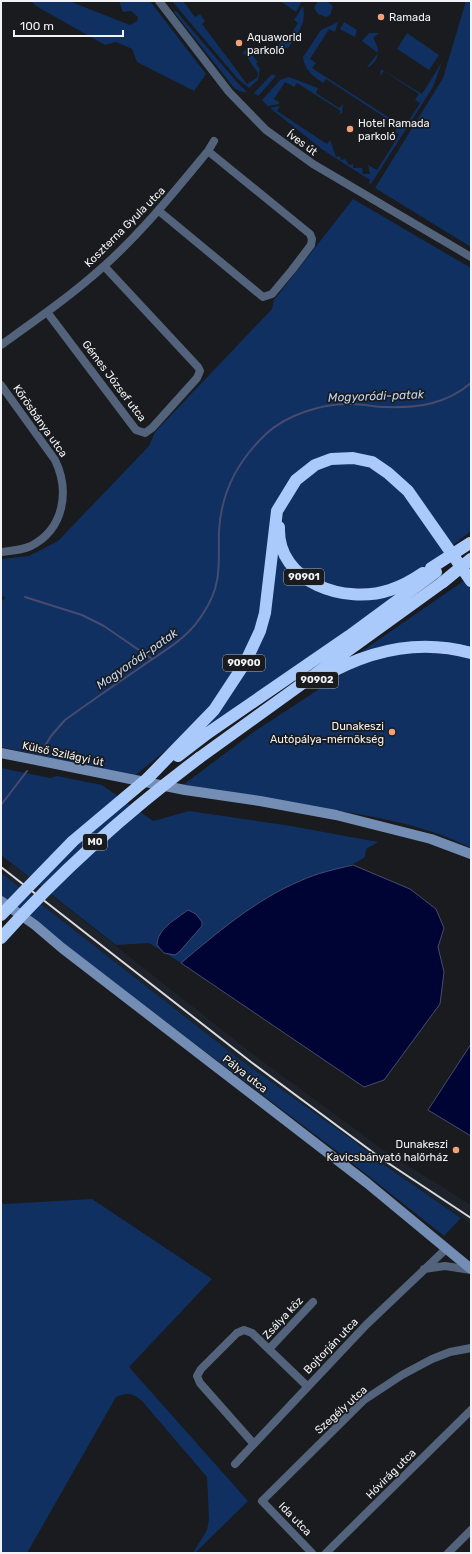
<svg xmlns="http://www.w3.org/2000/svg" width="472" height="1554" font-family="Rubik,sans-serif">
<rect width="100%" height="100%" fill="#191b1e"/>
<path fill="#1e232b" d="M12,864L250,1052L386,1152L471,1205V1224L380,1162L354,1141L239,1059L3,875Z"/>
<path fill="#0f3061" d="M31,1H69L130,25L137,21L138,17L131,11L123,12L119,1H150L206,74L194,91L137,62L132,49L116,42L105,45L36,6Z
M172,1H183L195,17L200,14L205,21L202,24L247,84L257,78L258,73L244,53L241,55L245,50L249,51L258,62L256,63L260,69L258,80L249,88L237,78Z
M280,1H302L296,12Z
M318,1L328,2L333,6L330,15L326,17L318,14L314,8Z
M466,1H471V247L375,188L443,78Z
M303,6C307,23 298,33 289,47L280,50L270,48L278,46L283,38L287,40L298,23L294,20Z
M176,11L236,81L247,92H243L235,89L174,12Z
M338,22L335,32L329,29L310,59L316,63L312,68L399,124L403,119L408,122L420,103L415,100L419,94L384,71L380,76L381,69L422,94L442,62L433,87L371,184L369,183L370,180L323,150L270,108L280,106L277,111L327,144L330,140L336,157L340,156L341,160L345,159L349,165L353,164V168H362L363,174H370L368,165L377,170L399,135L395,131L398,126L326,79L323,83C313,76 304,70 303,57L321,30Z
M344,22L357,30L355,37L340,29Z
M369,33H379L373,38C380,49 380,59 369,67H367L378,53L362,41Z
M407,33L439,55L429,70L397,49Z
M272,74L276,76L258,96L254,93Z
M289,77L318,88L316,93L339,108L343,104L342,113L338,115L341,111L297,83L294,87L285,82L274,99L279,102V104L268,106L262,100L280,80Z
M353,199L471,268V531L452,546L406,485L351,454L287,484L262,613L227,689L190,731L133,777C89,767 45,756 1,747V602L5,598L1,594V559L29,556L58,541L149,446L155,432L272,309L274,300Z
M350,463C355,464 363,464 368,467C401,482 425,524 446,553L432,564L400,582L369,589L336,588L315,581L294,562L283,535L282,520L285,508L303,480L324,466Z
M277,547L326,594L403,590L372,613L209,726L208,724L250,663Z
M465,580L471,588V648C424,635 397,642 352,658Z
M402,651L432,652L471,658V848C425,824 369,816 318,807C273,800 228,792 183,785L255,731L353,667Z
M1,768L50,778L57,776L102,785L153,821L189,811L291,826L378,842L366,849L365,857C345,871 321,871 299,881C255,902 218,932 181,963L149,943L116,945L1,855Z
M1,873L239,1059L354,1141L380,1162L461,1218L444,1236L342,1155L1,897Z
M92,1199L212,1279L129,1367L248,1501L195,1553H193L207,1530L209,1519L207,1477L142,1401C133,1393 128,1392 116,1397L27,1553H1V1202L4,1204Z"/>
<path fill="#000435" stroke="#484b6f" d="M353,865L410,889L436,909L444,928L438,947L444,972L440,1004L384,1080L364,1087L181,963C218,932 255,900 300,881C317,873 336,869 353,865Z
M188,910L196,914L202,922V926L180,951L175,955L164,953L157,945C157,929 176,919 188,910Z
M471,1044V1136L428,1110Z"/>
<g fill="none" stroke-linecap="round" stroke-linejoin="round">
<path stroke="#484b6f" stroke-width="2" d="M25,597L82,615L104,626L152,659
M40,754L51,736L65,720C90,702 116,684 141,667C166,649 188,639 204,612C223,583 218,562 219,531C221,492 239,459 267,433C287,415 321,404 347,404C360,403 373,407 386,407C419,408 446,404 471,383
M1,805L27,771"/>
<path stroke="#53637c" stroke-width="8" d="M159,1L229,92L266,130L313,164L471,257
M159,211L263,297L272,294L292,270L311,245L312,239L310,234L208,151
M47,312L136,430L145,433L152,428L197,378L200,371L198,367L104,266
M1,345C36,320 72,295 104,266C143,231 175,191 208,151L214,141
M1,385L55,460C70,491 64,529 31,546C22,550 11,551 1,552
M424,1269L445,1266L471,1270
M269,1349L313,1302
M253,1443L200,1383L197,1376L201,1369L237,1333L244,1330L252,1333L307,1386
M235,1464L366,1325L447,1248
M312,1553L262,1501L364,1400L402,1375L432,1359L450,1352L471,1348
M326,1553L471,1410
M448,1553L471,1530"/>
<path stroke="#738db4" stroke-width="10" d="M1,753L185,790L260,801L336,815L431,839L471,854
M1,901L35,925L62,948L367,1183L471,1269"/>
<path stroke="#aacafc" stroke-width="12" d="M279,527C277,583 346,605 390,590C402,586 413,580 423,573
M319,679C366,651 417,638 471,653
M178,756L208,733L349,636L436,572
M199,758L443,582
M148,778L214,710L245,663L260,631L265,613L277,511L296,480L315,465L331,459L353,458L372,462L388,473L408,491L471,581"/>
<path stroke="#d9dbde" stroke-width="2" d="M1,867L251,1062L382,1159L471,1218"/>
<path stroke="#aacafc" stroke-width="12" d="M431,568L470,543
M443,582L471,559
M1,915L73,841L148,778
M1,938C61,871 127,812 199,758"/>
</g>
<g fill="#f0a279" stroke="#191b1e" stroke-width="1.5">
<circle cx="381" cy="17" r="4"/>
<circle cx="239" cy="43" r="4"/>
<circle cx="350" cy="129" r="4"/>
<circle cx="392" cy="732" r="4"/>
<circle cx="456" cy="1150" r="4"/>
</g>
<g text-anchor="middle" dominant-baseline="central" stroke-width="3.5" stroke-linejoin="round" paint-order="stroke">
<g fill="#191b1e" stroke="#b0b2b4" stroke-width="1">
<rect x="284" y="569" width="40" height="16" rx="3"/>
<rect x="223" y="655" width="42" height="16" rx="3"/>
<rect x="296" y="672" width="42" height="16" rx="3"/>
<rect x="83" y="834" width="24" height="16" rx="3"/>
</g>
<g font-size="10" font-weight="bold" fill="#f0f2f5">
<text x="304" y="577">90901</text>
<text x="244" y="663">90900</text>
<text x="317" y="680">90902</text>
<text x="95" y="842">M0</text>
</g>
<g font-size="11" fill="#f0f2f5" stroke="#191b1e" text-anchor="start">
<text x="389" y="17">Ramada</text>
<text x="247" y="37">Aquaworld<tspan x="247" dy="13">parkoló</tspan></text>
<text x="358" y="123">Hotel Ramada<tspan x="358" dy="13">parkoló</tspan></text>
<text x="384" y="726" text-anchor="end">Dunakeszi<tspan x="384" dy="13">Autópálya-mérnökség</tspan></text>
<text x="448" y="1144" text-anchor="end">Dunakeszi<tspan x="448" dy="13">Kavicsbányató halőrház</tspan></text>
</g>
<g font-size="11" fill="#f0f2f5" stroke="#191b1e">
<text transform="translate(302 143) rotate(36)">Íves út</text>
<text transform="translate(125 227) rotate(-45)">Koszterna Gyula utca</text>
<text transform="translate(114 381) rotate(53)">Gémes József utca</text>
<text transform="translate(40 421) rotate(55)">Kőrösbánya utca</text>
<text transform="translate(63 754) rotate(12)">Külső Szilágyi út</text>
<text transform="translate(245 1074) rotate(38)">Pálya utca</text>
<text transform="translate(283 1318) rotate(-47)">Zsálya köz</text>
<text transform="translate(331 1346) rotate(-46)">Bojtorján utca</text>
<text transform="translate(341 1410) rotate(-42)">Szegély utca</text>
<text transform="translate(391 1474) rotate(-45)">Hóvirág utca</text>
<text transform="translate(295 1519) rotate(46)">Ida utca</text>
</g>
<g font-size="12" font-style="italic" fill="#bfd5f6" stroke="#191b1e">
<text transform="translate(376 396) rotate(-2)">Mogyoródi-patak</text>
<text transform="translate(137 659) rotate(-35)">Mogyoródi-patak</text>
</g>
</g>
<rect width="472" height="1554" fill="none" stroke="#f0f2f5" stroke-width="4"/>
<path d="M14 30v6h109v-6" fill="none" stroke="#f0f2f5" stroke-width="2"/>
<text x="20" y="30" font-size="12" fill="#f0f2f5" stroke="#191b1e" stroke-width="3" paint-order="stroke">100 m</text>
</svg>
